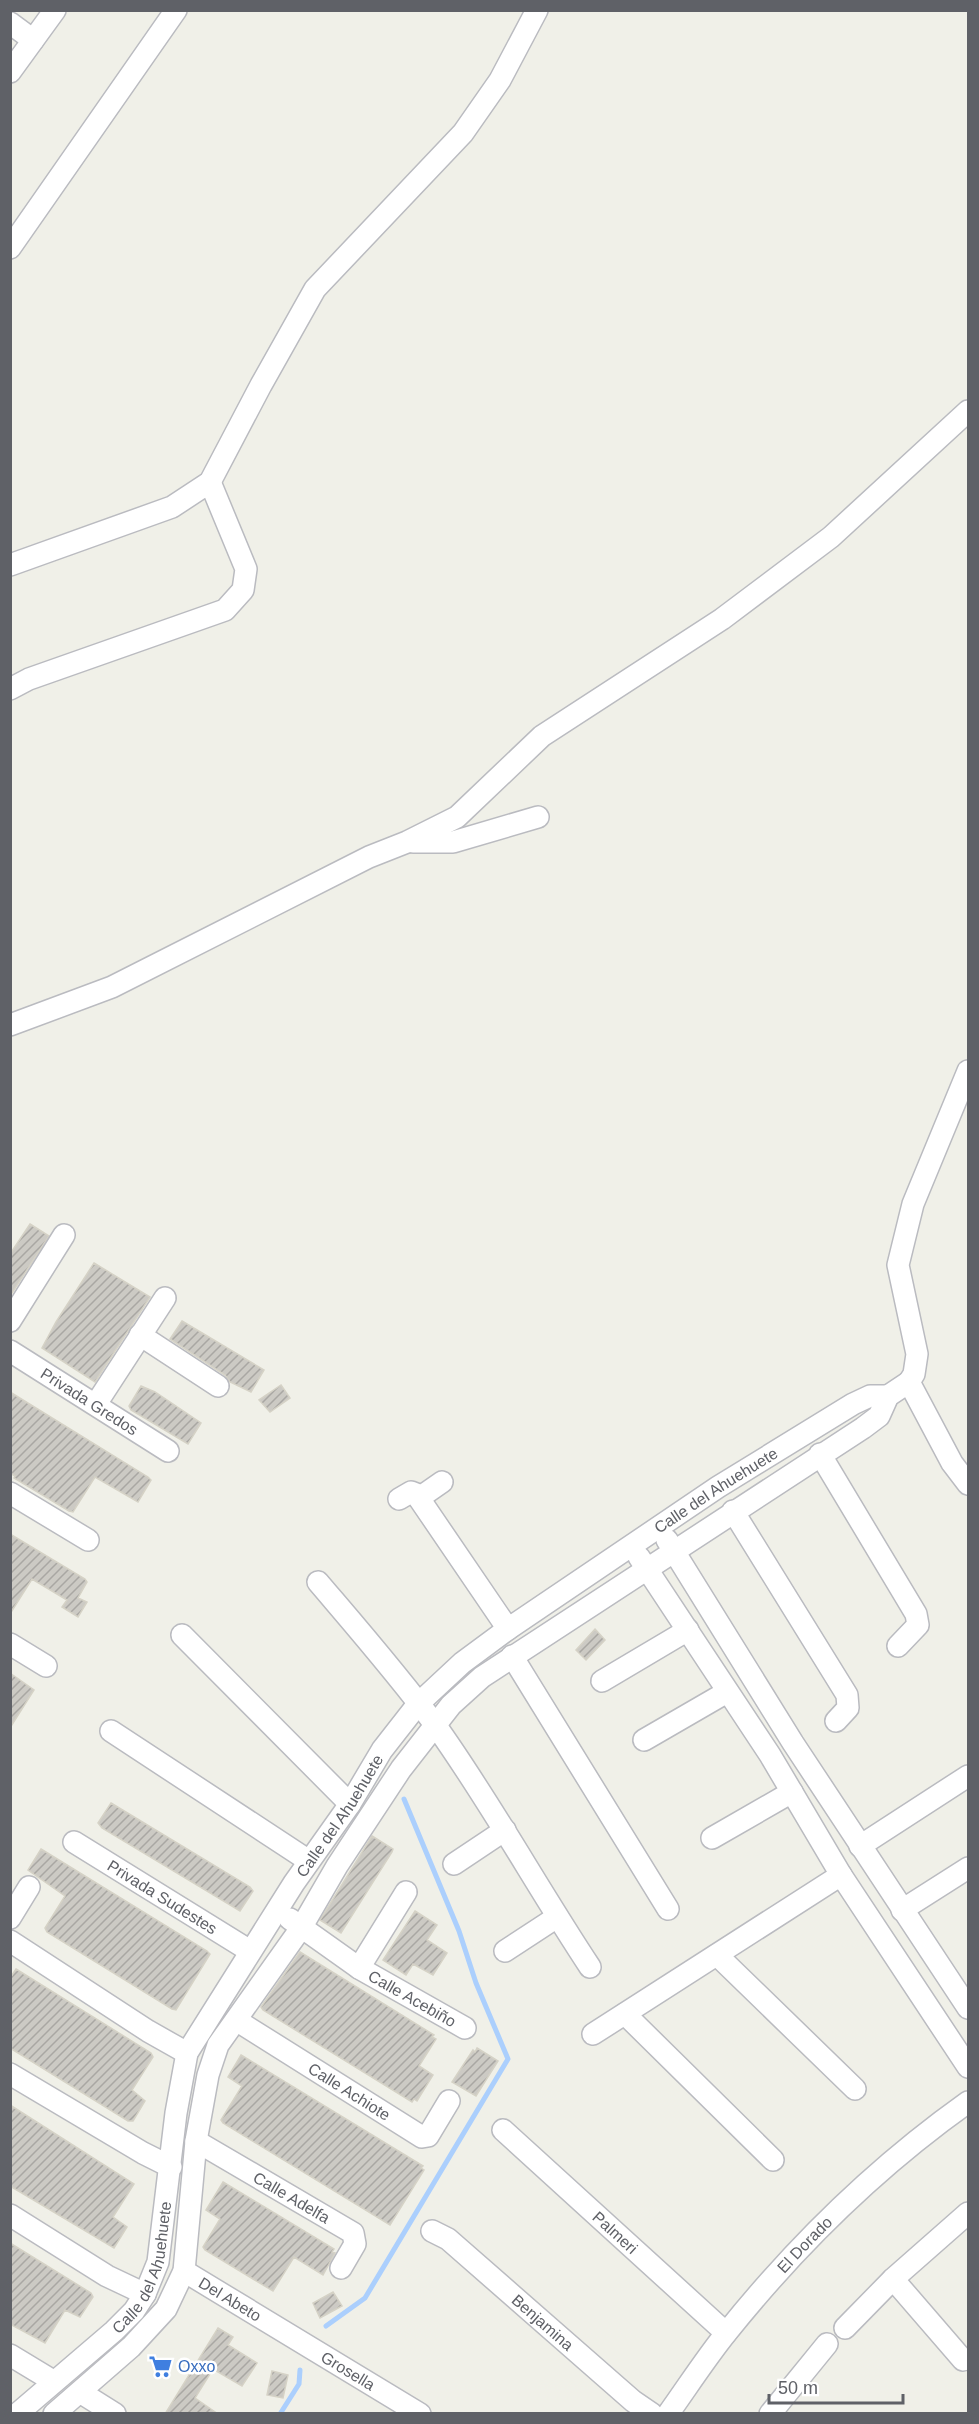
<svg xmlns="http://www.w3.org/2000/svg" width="979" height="2424" font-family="Helvetica,sans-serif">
<defs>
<pattern id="building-hatch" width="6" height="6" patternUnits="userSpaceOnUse" patternTransform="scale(1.5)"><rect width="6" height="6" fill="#cccac4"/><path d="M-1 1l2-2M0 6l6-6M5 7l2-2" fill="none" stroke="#a9a7a3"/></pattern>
</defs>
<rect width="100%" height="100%" fill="#f0f0e8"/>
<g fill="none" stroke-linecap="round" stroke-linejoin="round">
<path stroke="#abcffd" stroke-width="5" d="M326,2326L365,2298L508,2059L476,1983L459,1931L404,1799
M280,2414L299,2384L300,2370"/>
</g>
<path fill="url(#building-hatch)" stroke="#d5d2c6" stroke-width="1.5" d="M30,1224L49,1236L10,1296V1254Z
M94,1263L150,1297L95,1382L42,1348L56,1322Z
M182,1321L264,1370L251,1392L230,1382L225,1375L170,1339Z
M281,1385L290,1398L270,1412L259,1400Z
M141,1386L155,1392L201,1423L188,1444L131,1410L129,1406Z
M10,1392L148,1477L151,1480L138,1502L95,1477L73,1512L69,1511L14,1478L15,1476L10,1473Z
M10,1534L85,1579L87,1582L78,1598L87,1602L78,1617L62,1607L67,1600L32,1579L10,1614Z
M595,1629L605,1640L586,1660L576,1650Z
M10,1673L34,1690L10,1728Z
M111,1803L250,1887L253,1891L240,1911L102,1828L98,1823Z
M372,1836L393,1849L392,1852L341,1933L320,1920Z
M41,1849L207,1951L210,1954L176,2010L172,2009L47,1932L45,1928L65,1896L28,1870Z
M415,1911L437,1925L427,1940L447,1953L433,1975L413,1964L406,1975L383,1960Z
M300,1952L434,2035L432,2037L436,2039L419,2066L433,2075L417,2101L414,2099L412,2102L263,2010L261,2007Z
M16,1969L151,2053L153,2057L132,2090L145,2101L133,2121H128L10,2048V1978Z
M477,2048L498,2061L476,2096L452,2082L473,2050L475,2052Z
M241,2055L423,2166L421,2168L424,2170L390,2225L223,2123L221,2120L242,2086L228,2077Z
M10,2105L134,2184L113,2217L127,2227L114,2248L10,2186Z
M223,2182L334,2249L332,2252L335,2253L323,2275L294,2257L273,2291L205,2250L203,2247L220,2219L206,2210Z
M10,2243L91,2293L93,2297L80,2317L65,2310L45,2343L10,2324Z
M333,2292L342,2306L320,2318L313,2303Z
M218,2328L233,2337L228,2345L257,2363L242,2386L213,2369L195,2398L218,2414H165Z
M272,2371L288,2375L283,2398L267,2395Z"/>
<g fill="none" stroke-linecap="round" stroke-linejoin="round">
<defs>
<g id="minor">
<path d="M10,23L33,40"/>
<path d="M10,72L55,10"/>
<path d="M10,248L176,10"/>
<path d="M10,565L172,507L210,482L261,385L315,289L463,133L500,80L537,10"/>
<path d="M10,689L29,679L225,610L243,590L246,569L210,482"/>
<path d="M413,842H453L538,817"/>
<path d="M10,1025L112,987L369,857L407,842L457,817L542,736L722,619L831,537L968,411"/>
<path d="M968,1071L913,1204L898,1265L917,1354L914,1374L909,1382L952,1463L968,1484"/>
<path d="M10,1321L64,1235"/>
<path d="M140,1335L218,1386"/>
<path id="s1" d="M10,1351L168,1451"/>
<path d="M96,1404L165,1298"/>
<path d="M820,1454L916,1614L918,1625L898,1646"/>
<path d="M10,1493L88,1540"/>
<path d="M419,1498L442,1482"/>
<path d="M399,1499L411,1492L416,1494L508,1629"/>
<path d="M733,1511L847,1695L848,1708L836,1721"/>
<path d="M667,1540L793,1743L968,2008"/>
<path d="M639,1557L770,1755L841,1875L968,2067"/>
<path d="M318,1582C358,1629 399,1676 436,1726C491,1803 537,1887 590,1967"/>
<path d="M182,1635L350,1804"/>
<path d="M10,1644L46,1666"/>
<path d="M512,1656L668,1909"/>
<path d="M602,1681L688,1630"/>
<path d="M111,1731L309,1861"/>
<path d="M644,1740L727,1692"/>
<path d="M712,1838L792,1792"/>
<path id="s2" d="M74,1842L250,1951"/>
<path d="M860,1846L968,1776"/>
<path d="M454,1864L505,1830"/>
<path d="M902,1910L968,1868"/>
<path d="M10,1918L29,1887"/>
<path id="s3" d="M290,1919L359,1968L465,2028"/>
<path d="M10,1941L148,2031L187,2053"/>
<path d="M505,1951L557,1917"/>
<path d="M717,1955L855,2089"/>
<path d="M359,1968L406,1892"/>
<path d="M625,2014L773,2160"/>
<path id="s4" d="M236,2020L422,2137L428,2136L449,2101"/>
<path d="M593,2034L841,1875"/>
<path d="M10,2074L143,2153L171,2167"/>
<path id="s5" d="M503,2130L726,2333"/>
<path id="s6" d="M196,2141L353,2233L355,2244L341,2268"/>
<path d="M10,2215L107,2276L145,2294"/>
<path id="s7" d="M432,2231L448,2239L633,2401L652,2414"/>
<path id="s8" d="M184,2271L420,2414"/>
<path d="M893,2279L963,2360"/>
<path d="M845,2328L893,2279L968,2213"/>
<path d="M10,2355L53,2381"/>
<path d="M80,2392L115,2414"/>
<path id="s9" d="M17,2414L114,2331L134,2311L145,2294L158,2262L176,2113L187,2053L294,1883L350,1804L382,1750L418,1704L462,1663L508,1629L718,1487L853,1404L870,1396H888"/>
<path d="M54,2414L131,2347L166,2309L184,2271L196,2141L208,2075L218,2045L301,1928L337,1866L401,1769L451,1705L482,1677L863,1428L879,1416L888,1396L909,1382"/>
<path id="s10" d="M668,2414C688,2386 706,2358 727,2332C796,2246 878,2166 968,2102"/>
<path d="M770,2414L827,2344"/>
</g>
</defs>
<use href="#minor" stroke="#babbc0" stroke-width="24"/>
<use href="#minor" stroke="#fff" stroke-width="21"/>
</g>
<defs>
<symbol id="supermarket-bare" viewBox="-9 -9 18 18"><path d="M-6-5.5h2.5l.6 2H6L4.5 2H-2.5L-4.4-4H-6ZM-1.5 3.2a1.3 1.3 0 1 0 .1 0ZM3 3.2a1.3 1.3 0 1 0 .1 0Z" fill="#3f7fe0" stroke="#fff" stroke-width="2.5" paint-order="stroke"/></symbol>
</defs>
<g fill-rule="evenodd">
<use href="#supermarket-bare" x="144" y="2350" width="33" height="33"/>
</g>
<g text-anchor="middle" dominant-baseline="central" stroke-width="5" stroke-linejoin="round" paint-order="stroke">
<g font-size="16" fill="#5f6167" stroke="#fff">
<text stroke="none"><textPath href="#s1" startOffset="94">Privada Gredos</textPath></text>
<text stroke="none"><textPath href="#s9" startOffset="1208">Calle del Ahuehuete</textPath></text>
<text stroke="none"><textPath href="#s9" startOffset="704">Calle del Ahuehuete</textPath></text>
<text stroke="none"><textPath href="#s2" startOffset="104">Privada Sudestes</textPath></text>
<text stroke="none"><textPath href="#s3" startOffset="146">Calle Acebiño</textPath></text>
<text stroke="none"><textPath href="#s4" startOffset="134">Calle Achiote</textPath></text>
<text stroke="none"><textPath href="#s6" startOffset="111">Calle Adelfa</textPath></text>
<text stroke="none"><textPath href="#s5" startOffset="152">Palmeri</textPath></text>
<text stroke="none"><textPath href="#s10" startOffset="218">El Dorado</textPath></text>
<text stroke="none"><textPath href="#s9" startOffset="200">Calle del Ahuehuete</textPath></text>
<text stroke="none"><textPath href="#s8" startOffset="54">Del Abeto</textPath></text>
<text stroke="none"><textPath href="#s7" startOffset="144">Benjamina</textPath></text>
<text stroke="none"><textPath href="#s8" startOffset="192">Grosella</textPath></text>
</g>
<g font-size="16" fill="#366cbe" stroke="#fff" text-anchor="start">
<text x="178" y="2366">Oxxo</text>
</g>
</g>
<rect width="979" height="2424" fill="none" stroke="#5f6167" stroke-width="24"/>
<path d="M769 2394v9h134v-9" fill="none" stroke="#5f6167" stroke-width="3"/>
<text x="778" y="2394" font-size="18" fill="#5f6167" stroke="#ffffff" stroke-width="4.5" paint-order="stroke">50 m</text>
</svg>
